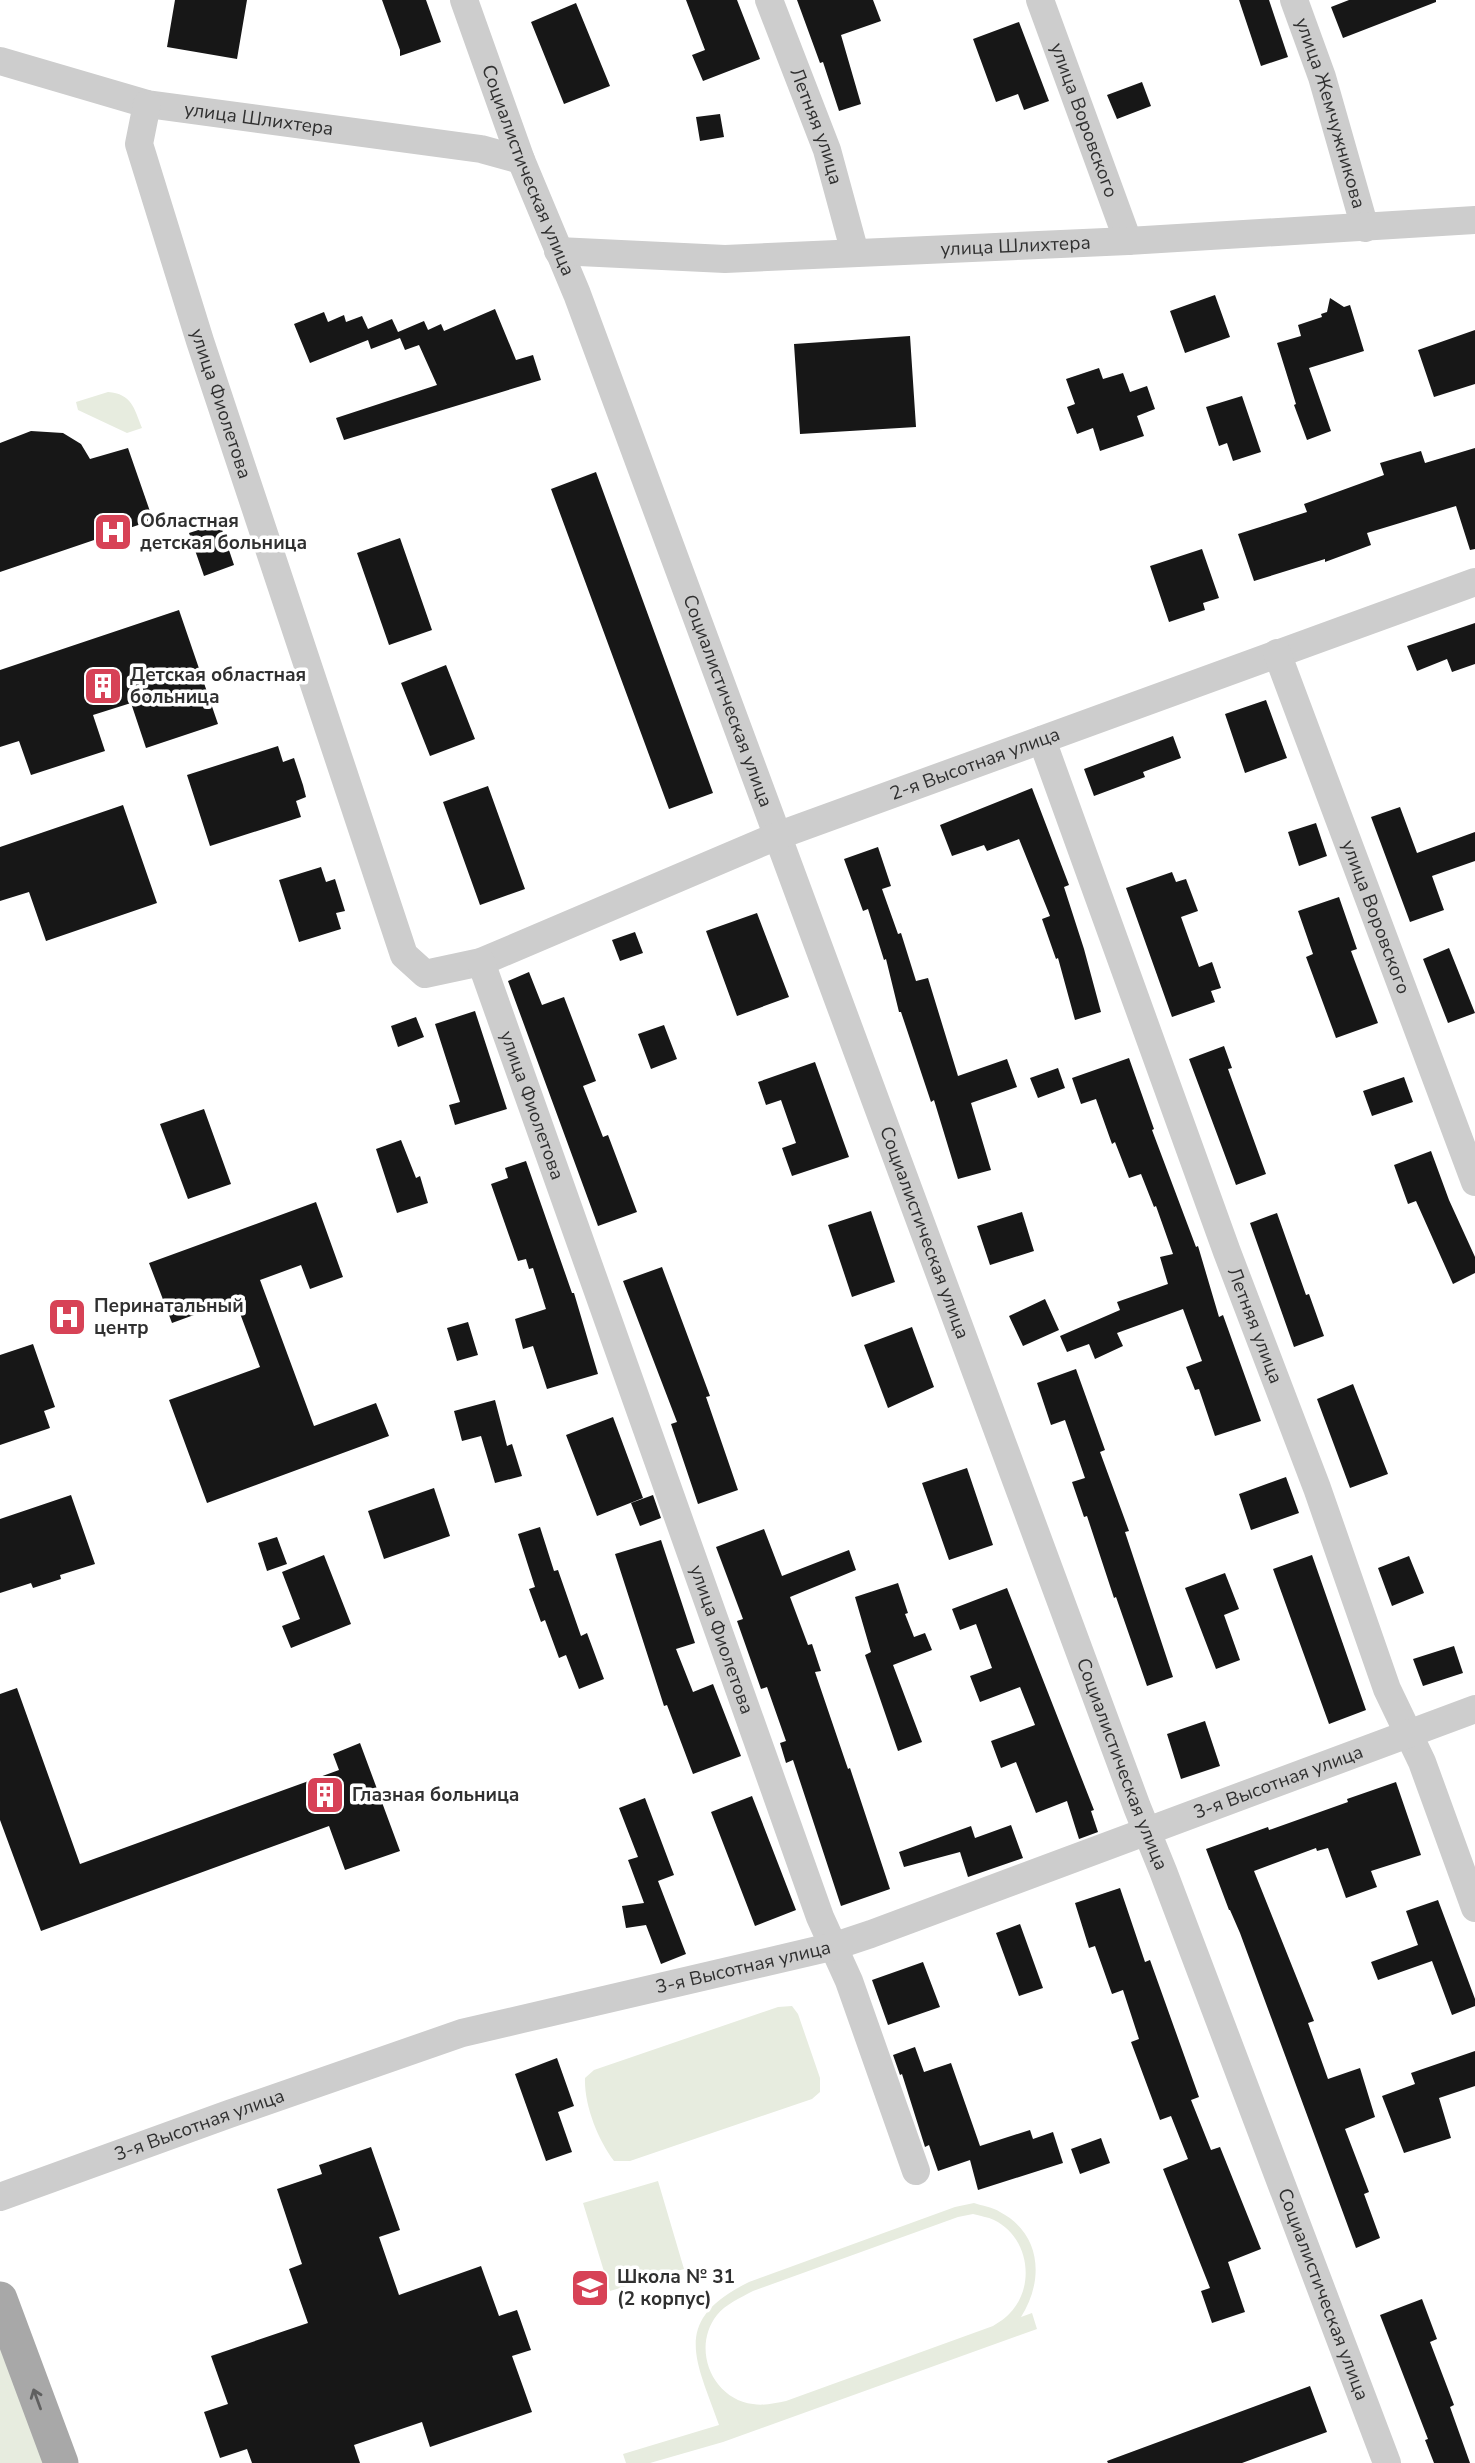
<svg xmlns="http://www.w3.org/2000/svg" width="1475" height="2463" font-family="'Nunito Sans',sans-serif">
<rect width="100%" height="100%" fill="#fff"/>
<path fill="#e7ecdf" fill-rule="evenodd" d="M108,392C132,394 134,408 142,428L127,433L78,410L76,402Z
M792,2006L798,2014L820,2078V2092L812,2099L630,2161H614C598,2140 584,2105 585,2078L594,2070L778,2007Z
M658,2181L684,2269L610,2291L583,2203Z
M974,2203C982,2206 993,2207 1000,2212C1042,2234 1044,2281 1021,2317L1032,2313L1037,2329L723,2442L650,2463H626L623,2454L719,2425C696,2359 670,2321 749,2282L955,2207ZM973,2214C980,2216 988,2217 994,2220C1029,2237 1036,2286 1010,2313C1006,2318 999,2322 993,2326L786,2401C775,2403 764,2406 753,2404C712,2399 691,2348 717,2315C726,2304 740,2298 753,2291L958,2217Z
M0,2326L51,2463H0Z"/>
<path fill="#171717" d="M175,0H247L237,59L167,47Z
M382,0H426L441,42L400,56V50Z
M686,0H737L760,59L703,81L692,55L705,50Z
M797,0H873L881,21L841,35L861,104L839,111L823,62L820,63Z
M1239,0H1269L1288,57L1261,66Z
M1349,0H1436V2L1343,38L1331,7Z
M576,3L610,86L564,104L531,22Z
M1019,22L1049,101L1024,110L1018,94L996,102L973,39Z
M1142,82L1151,106L1117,119L1107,95Z
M720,114L724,137L700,141L696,117Z
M1215,295L1230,337L1185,353L1170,311Z
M1330,298L1344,307L1350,305L1364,351L1309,368L1331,431L1307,440L1294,405L1296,404L1277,343L1301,336L1298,325L1322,317L1321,314L1327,312Z
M495,309L516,360L533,355L541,380L344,440L336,418L437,385L419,345L405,350L400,338L371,349L368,340L310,363L294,324L324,312L328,322L344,315L346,322L362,316L368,329L392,319L398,332L424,321L428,330L441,324L444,331Z
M1475,330V384L1434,397L1418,350Z
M910,336L916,427L800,434L794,344Z
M1099,368L1103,379L1123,373L1130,392L1147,386L1155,409L1137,416L1144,436L1100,451L1093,428L1077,434L1067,407L1075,404L1066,379Z
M1242,396L1261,452L1233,461L1227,443L1219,446L1206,407Z
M31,431L63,433L81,444L90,459L128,448L153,520L0,572V443Z
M1475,448V549L1470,550L1456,506L1367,533L1371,545L1325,562V559L1254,581L1238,534L1307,512L1304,504L1384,475L1380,463L1421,451L1425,463Z
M596,472L713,793L669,809L551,489Z
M220,523L234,565L204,576L189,533Z
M400,538L432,630L389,645L357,553Z
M1202,549L1219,598L1203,603L1205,610L1169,622L1150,566Z
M179,610L218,724L146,748L131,703L93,715L105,751L31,775L19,741L0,747V670Z
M1475,623V664L1452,672L1447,659L1417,671L1407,646Z
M446,665L475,739L430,756L401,683Z
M1266,700L1287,758L1245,773L1225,714Z
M1173,736L1181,758L1143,772L1145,777L1094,796L1084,769Z
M278,746L283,762L294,758L303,785L306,797L296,801L301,817L210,846L187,775Z
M488,786L525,889L480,905L443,802Z
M1032,788L1069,885L1064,887L1084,949L1101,1012L1075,1020L1058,958L1056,959L1042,919L1050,916L1019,839L987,851L984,845L952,856L940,825Z
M123,805L157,903L46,941L29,892L0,901V847Z
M1400,807L1417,853L1475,832V861L1432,876L1444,910L1410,922L1371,817Z
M1316,823L1327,856L1299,866L1288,832Z
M878,847L891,886L882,889L898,934L901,933L916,981L928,978L958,1076L1007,1059L1017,1087L971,1103L991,1170L958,1179L934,1100L931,1102L901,1012H899L886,959L884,960L868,909L863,911L844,859Z
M321,867L326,882L335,879L345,911L336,913L341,929L299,942L279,880Z
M1172,872L1176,882L1186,879L1198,911L1181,917L1199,967L1212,962L1221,988L1211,991L1215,1002L1172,1017L1126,888Z
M1339,897L1357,949L1351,951L1378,1023L1336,1038L1306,957L1313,954L1298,911Z
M757,913L789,997L737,1016L706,931Z
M635,932L643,953L620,961L612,940Z
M1449,948L1475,1013L1448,1023L1423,959Z
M529,972L542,1005L564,997L596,1081L583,1086L603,1137L608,1135L637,1212L598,1226L508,981Z
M475,1011L507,1109L455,1125L449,1105L460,1102L435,1024Z
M416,1017L424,1037L398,1047L391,1026Z
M664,1025L677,1059L651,1069L638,1034Z
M1224,1046L1232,1068L1228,1069L1266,1174L1236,1185L1189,1059Z
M1129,1058L1154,1129L1152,1130L1196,1247L1198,1246L1219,1317L1223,1315L1261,1421L1215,1436L1199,1389L1195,1390L1186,1367L1202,1361L1183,1309L1117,1333L1123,1346L1095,1359L1089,1344L1067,1352L1060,1336L1120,1310L1117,1302L1168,1284L1160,1257L1173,1254L1156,1206L1154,1207L1141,1174L1129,1178L1115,1142L1112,1144L1096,1099L1081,1104L1072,1078Z
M815,1062L849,1157L792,1176L782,1148L796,1143L781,1100L766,1105L758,1082Z
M1058,1068L1065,1088L1038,1098L1030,1078Z
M1404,1077L1413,1102L1372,1116L1363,1091Z
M204,1109L231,1184L188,1199L160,1124Z
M401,1140L416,1178L420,1176L428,1203L397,1213L376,1149Z
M1431,1151L1449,1200L1475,1257V1273L1453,1284L1416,1201L1408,1204L1394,1165Z
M526,1161L572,1293H574L598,1374L547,1389L533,1346L523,1349L515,1319L546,1309L533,1268L529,1269L526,1259L518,1261L491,1184L508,1178L505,1168Z
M316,1202L343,1277L310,1289L301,1265L260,1280L314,1426L376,1403L389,1436L207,1503L169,1400L260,1367L235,1300L172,1323L149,1263Z
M871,1211L895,1282L852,1297L828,1225Z
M1022,1212L1034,1251L990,1265L977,1226Z
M1277,1213L1306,1295L1309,1294L1324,1336L1294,1347L1250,1223Z
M662,1267L710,1396L706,1397L738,1490L698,1504L671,1424L677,1422L623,1281Z
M1045,1299L1059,1330L1023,1346L1009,1316Z
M468,1322L478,1355L457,1361L447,1328Z
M912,1327L934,1387L888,1408L864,1345Z
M33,1344L55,1407L44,1411L50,1428L0,1445V1355Z
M1076,1369L1105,1450L1100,1452L1129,1531L1125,1532L1173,1677L1147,1686L1116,1597L1114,1598L1087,1516L1084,1517L1072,1482L1085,1478L1065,1420L1051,1425L1037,1383Z
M1353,1384L1388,1474L1350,1488L1317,1399Z
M495,1400L507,1446L512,1444L522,1476L495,1483L481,1436L462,1441L454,1411Z
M613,1417L643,1498L597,1516L566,1435Z
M967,1468L993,1545L949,1560L922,1483Z
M1286,1477L1299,1513L1251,1530L1239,1494Z
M434,1488L450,1536L384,1559L368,1511Z
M71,1495L95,1564L60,1575L61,1579L33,1588L31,1583L0,1593V1519Z
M653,1495L661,1518L640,1526L631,1503Z
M540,1527L554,1571L558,1570L581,1636L587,1633L604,1679L579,1689L566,1655L559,1658L545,1620L541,1622L529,1589L535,1587L518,1534Z
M764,1529L782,1576L849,1550L856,1570L790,1597L808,1645L812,1644L821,1671L815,1672L848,1769L850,1768L890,1889L841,1906L793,1760L786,1763L780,1743L786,1741L767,1687L761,1689L737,1621L743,1619L716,1547Z
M277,1537L287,1564L267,1571L258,1543Z
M661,1540L695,1643L676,1649L693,1692L713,1684L741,1756L693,1774L667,1705L664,1706L615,1554Z
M324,1555L351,1624L291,1648L282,1626L300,1619L282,1572Z
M1312,1555L1366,1710L1329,1724L1273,1569Z
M1409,1556L1424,1593L1392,1606L1378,1568Z
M1225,1573L1239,1609L1224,1615L1240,1660L1216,1669L1185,1588Z
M898,1583L908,1613L905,1614L914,1637L925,1633L932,1650L893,1665L922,1742L898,1751L865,1655L871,1652L855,1597Z
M1007,1588L1094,1810L1091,1811L1098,1832L1079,1839L1067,1801L1036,1813L1016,1762L1001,1768L991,1741L1035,1725L1020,1687L980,1702L970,1676L992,1668L976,1624L960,1630L952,1609Z
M1454,1646L1463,1673L1423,1686L1413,1659Z
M17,1688L80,1864L339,1770L333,1754L360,1743L400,1851L345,1870L329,1826L41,1931L0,1820V1694Z
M1205,1721L1220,1766L1181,1779L1167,1734Z
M1396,1782L1421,1855L1371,1871L1377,1887L1346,1898L1328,1848L1317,1851L1316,1848L1254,1871L1314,2021L1308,2023L1328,2079L1360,2068L1375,2117L1345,2129L1369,2192L1364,2194L1380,2238L1356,2248L1240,1933L1230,1910H1229L1206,1849L1268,1827L1269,1830L1348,1802L1347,1799Z
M752,1796L796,1910L755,1926L711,1812Z
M645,1798L674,1875L658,1881L686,1954L661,1964L646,1925L626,1928L622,1906L644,1903L628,1860L638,1857L619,1808Z
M1011,1825L1023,1858L968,1877L960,1852L904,1867L899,1852L971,1826L975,1838Z
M1120,1888L1145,1962L1150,1960L1199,2097L1191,2100L1211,2150L1220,2147L1261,2249L1228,2262L1245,2312L1212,2323L1201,2291L1210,2288L1163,2169L1188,2159L1171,2116L1160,2120L1131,2042L1139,2039L1123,1990L1112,1994L1095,1946L1089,1948L1075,1903Z
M1438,1900L1475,1999V2006L1452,2015L1432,1961L1378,1980L1371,1962L1418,1945L1406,1911Z
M1020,1924L1043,1988L1019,1996L996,1933Z
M923,1962L940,2007L888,2025L872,1980Z
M915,2047L924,2072L951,2063L980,2146L1030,2130L1033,2139L1053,2132L1063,2163L978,2190L970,2160L938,2171L929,2145L925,2147L902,2074L900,2075L893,2055Z
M1475,2051V2086L1439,2098L1451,2138L1404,2153L1382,2096L1415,2084L1411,2073Z
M557,2058L574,2106L558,2112L572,2152L546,2161L515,2074Z
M1101,2138L1110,2163L1080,2174L1071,2149Z
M371,2147L400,2230L379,2237L399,2295L481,2266L499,2316L517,2310L531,2350L512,2356L532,2412L430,2447L422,2422L354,2445L360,2463H252L247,2449L220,2458L204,2412L228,2404L211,2356L308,2323L289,2269L302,2264L277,2189L322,2174L319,2165Z
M1422,2299L1437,2339L1430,2342L1454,2405L1450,2407L1470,2463H1434L1425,2440L1428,2439L1380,2315Z
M1310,2386L1327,2432L1242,2463H1108L1107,2461Z"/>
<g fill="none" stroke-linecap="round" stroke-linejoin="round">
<g stroke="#cdcdcd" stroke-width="28">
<path id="s1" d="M464,0L521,160L577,294L1137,1807L1163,1871L1387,2463"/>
<path id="s2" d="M769,0L827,150L855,253"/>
<path id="s3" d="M1040,0L1128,241"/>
<path id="s4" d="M1294,0L1322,77L1365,228"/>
<path id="s5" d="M0,61L147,104L481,149L521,160"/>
<path id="s6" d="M147,104L139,144L200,341L404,955L425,974L481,962L777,836L1475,582"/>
<path id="s7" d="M558,251L725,259L1128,241L1475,220"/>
<path id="s8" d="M1277,653L1475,1182"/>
<path id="s9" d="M1042,740L1227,1252L1317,1488L1387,1689L1422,1762L1475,1908"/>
<path id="s10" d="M481,962L820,1917L849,1981L916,2171"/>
<path id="s11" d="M0,2197L229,2114L462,2033L835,1946L871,1934L1475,1709"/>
</g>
<path stroke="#a8a8a8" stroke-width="35" d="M0,2299L61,2463"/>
</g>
<defs><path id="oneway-shaft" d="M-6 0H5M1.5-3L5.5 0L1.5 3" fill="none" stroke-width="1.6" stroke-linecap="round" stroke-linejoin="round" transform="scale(1.75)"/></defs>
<use stroke="#606060" href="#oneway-shaft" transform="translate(37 2399) rotate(-110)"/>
<defs>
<symbol id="hospital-square" viewBox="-11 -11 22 22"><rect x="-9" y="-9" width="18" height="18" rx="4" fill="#d74256" stroke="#fff"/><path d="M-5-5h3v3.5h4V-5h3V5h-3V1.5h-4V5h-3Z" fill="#fff"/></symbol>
<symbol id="building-square" viewBox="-11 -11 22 22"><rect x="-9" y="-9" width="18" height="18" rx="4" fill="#d74256" stroke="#fff"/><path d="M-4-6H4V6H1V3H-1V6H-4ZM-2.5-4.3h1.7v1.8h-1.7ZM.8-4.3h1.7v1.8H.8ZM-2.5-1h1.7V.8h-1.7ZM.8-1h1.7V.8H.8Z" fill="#fff"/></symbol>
<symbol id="school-square" viewBox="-11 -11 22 22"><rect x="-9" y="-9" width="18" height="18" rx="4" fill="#d74256" stroke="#fff"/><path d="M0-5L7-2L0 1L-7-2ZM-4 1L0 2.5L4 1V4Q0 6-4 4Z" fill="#fff"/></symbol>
</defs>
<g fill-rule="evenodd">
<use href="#hospital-square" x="91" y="510" width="44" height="44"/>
<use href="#building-square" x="81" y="664" width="44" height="44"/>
<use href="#hospital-square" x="45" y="1295" width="44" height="44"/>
<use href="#building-square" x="303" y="1773" width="44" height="44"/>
<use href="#school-square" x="568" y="2266" width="44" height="44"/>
</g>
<g text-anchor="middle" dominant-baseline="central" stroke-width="7" stroke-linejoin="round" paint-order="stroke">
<g font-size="19" fill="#303030" stroke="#fff">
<text stroke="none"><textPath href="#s4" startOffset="119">улица Жемчужникова</textPath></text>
<text stroke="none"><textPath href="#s5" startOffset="266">улица Шлихтера</textPath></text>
<text stroke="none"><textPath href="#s3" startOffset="128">улица Воровского</textPath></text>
<text stroke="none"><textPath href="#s2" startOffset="135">Летняя улица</textPath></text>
<text stroke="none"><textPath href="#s1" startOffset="182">Социалистическая улица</textPath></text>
<text stroke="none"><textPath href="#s7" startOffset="458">улица Шлихтера</textPath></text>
<text stroke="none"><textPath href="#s6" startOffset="313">улица Фиолетова</textPath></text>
<text stroke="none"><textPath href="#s1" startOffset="749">Социалистическая улица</textPath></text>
<text stroke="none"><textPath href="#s6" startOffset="1512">2-я Высотная улица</textPath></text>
<text stroke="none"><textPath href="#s8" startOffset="282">улица Воровского</textPath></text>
<text stroke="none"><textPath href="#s10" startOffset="152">улица Фиолетова</textPath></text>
<text stroke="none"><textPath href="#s1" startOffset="1316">Социалистическая улица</textPath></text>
<text stroke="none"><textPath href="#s9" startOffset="623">Летняя улица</textPath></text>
<text stroke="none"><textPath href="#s10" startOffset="719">улица Фиолетова</textPath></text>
<text stroke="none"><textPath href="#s1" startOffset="1883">Социалистическая улица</textPath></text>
<text stroke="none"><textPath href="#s11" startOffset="1346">3-я Высотная улица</textPath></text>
<text stroke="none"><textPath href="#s11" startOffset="779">3-я Высотная улица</textPath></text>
<text stroke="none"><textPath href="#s11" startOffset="212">3-я Высотная улица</textPath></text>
<text stroke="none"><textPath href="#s1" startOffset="2450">Социалистическая улица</textPath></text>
</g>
<g font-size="19" font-weight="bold" fill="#303030" stroke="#fff" text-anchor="start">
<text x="140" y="521">Областная<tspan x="140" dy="22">детская больница</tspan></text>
<text x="130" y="675">Детская областная<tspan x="130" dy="22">больница</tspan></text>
<text x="94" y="1306">Перинатальный<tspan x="94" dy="22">центр</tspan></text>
<text x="352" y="1795">Глазная больница</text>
<text x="617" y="2277">Школа № 31<tspan x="617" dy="22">(2 корпус)</tspan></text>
</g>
</g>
</svg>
